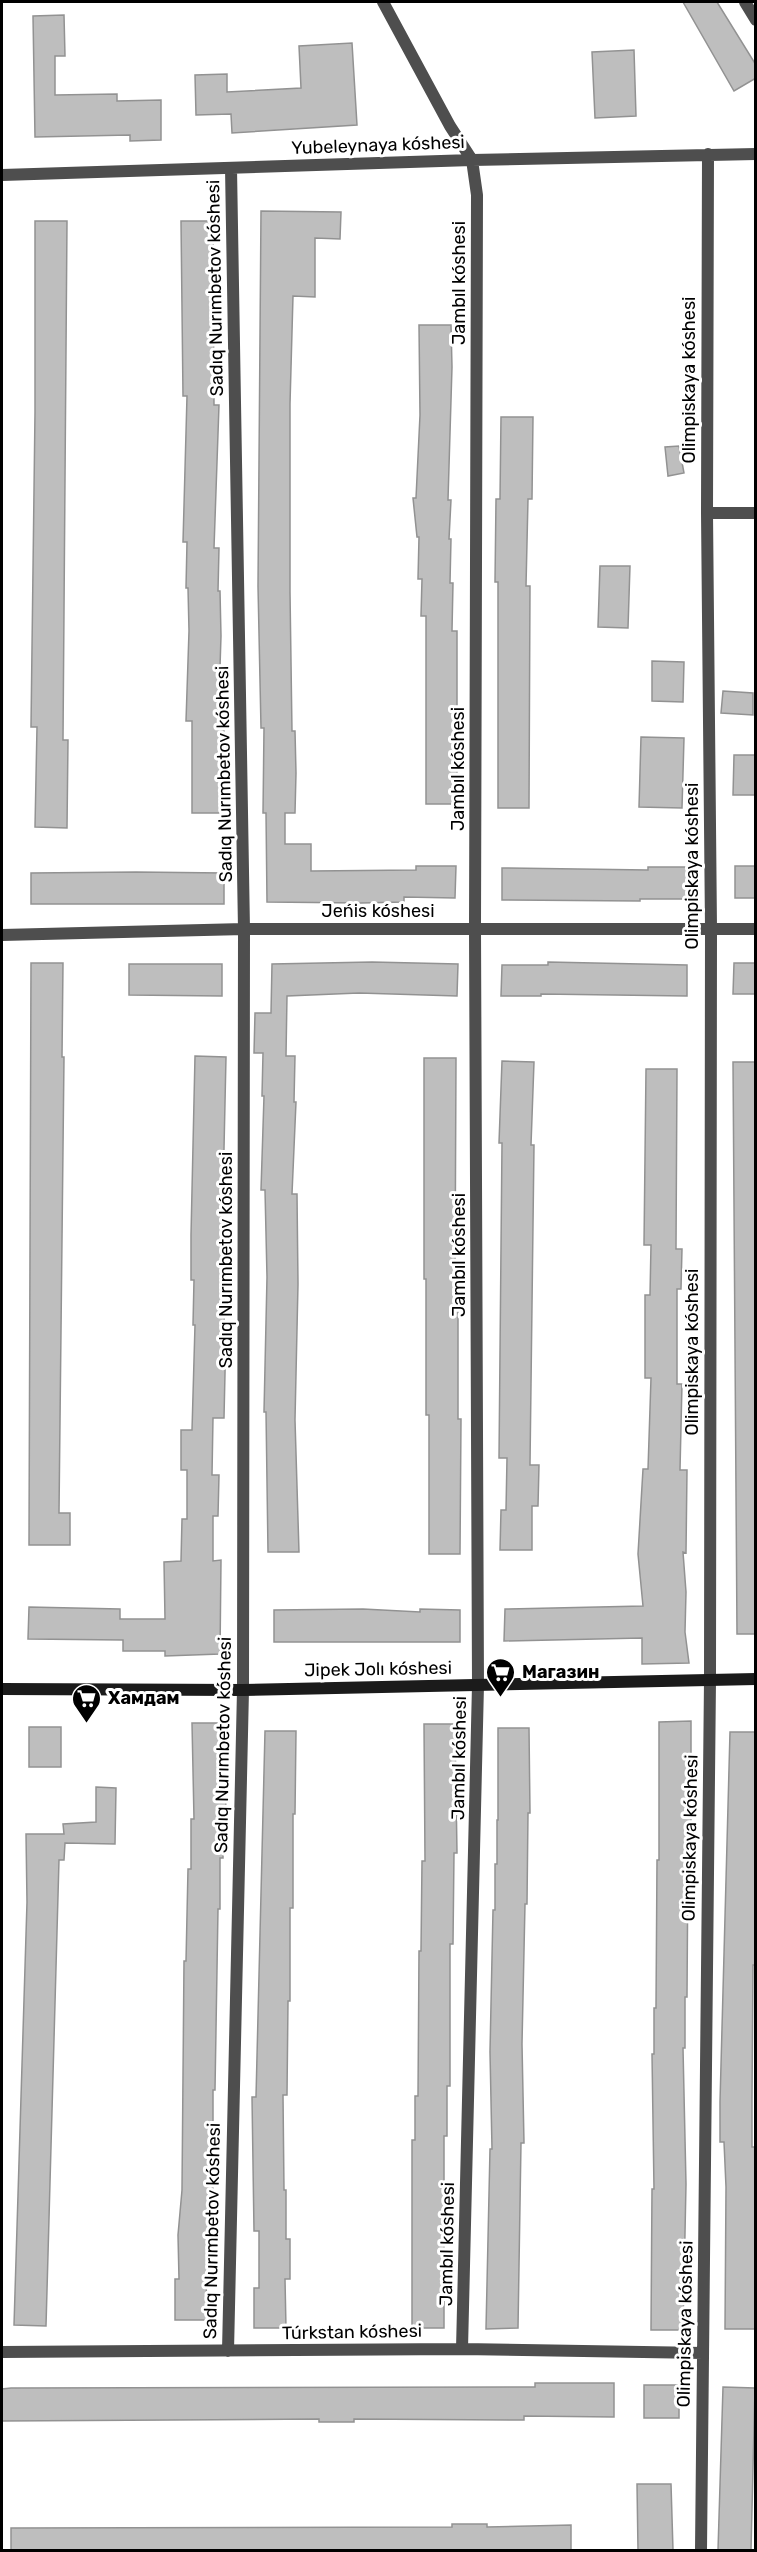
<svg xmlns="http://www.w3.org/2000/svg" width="757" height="2552" font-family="Rubik,sans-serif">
<rect width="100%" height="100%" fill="#fff"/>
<path fill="#bebebe" stroke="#929292" stroke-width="1.5" d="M683,2H717L756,65V78L734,91Z
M64,15L65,56H55V95L117,94V101L161,100V140L130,141V135L35,137L33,16Z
M352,43L357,125L232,133L231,114L196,115L195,75L227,74V92L301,88L299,46Z
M634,50L636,116L595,118L592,52Z
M261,211L341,212L340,239L315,238V297L293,296L290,404V592L292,731H295L296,773L295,813H285V844H311V871L416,870V866H456L455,898L404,897V902L361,903L267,902L266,813H263L264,728H261L258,586Z
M35,221H67L63,740H68L67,828L35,827L37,727H31L35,412Z
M181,221H213L214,405H219L214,548H219L218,591H220L221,636L218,729H224L223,813H192V721H186L189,631L188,588H186L187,542H183L187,396H183Z
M419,325H451L452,367L448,500H451L449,539H451L450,583H453L452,631H457V804H426V616H421L422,579H418L419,537H417L413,498H416L420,415Z
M501,417H533L532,499H528L526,586H530L529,808H498V582H495L496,499H500Z
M679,446L684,473L668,476L665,447Z
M600,566H630L628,628L598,627Z
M652,661L684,662L683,702L652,701Z
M723,691L753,693V715L721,713Z
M641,737L684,738L682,808L639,807Z
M734,755H756V795H733Z
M735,866H756V898H735Z
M648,867H689L688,899H640V901L502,900V868L648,870Z
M136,872L224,873V904H31V873Z
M372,962L458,964L457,996L359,993L287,996L286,1056H295L294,1102H296L292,1194H297L298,1284L295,1420L299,1552H268L266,1412H264L267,1277L265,1190H261L264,1096H262L263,1053H254L255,1013H271L272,964Z
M548,962L687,965V996L541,994V996H501L502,965H548Z
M31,963H63L62,1057H64L59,1513H70V1545H29Z
M734,963H756V994H733Z
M129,964H222V996L129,995Z
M195,1056L226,1057L222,1240V1285H225L224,1329H226L224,1418H213L212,1475H219L218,1516H213V1561L221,1560L220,1654L165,1656V1651H123V1640L28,1639L29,1607L120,1609V1619H165L164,1562L181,1561L182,1519H187V1470H181V1430H192L195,1325H193L194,1280H191V1235Z
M424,1058H456L455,1284H458V1419H461L460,1554H429V1415H426V1279H424Z
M502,1061L534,1062L531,1145H534L530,1465H539L538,1506H532V1550H500L501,1510H506L507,1458H499L502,1143H499Z
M733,1062H756V1634H737Z
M646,1069H677L676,1249H682L681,1289H677V1384H682L680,1470H687L686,1553L683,1552L686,1592L685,1632L689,1663L642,1664V1638L504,1641L505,1609L643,1606L638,1554L643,1469H648L651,1378H645V1295H650L651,1245H644Z
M363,1609L420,1612V1609L460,1610V1642H274V1610Z
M691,1721V1853H688L687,1997H685V2048H683L686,2184L683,2330H651L652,2189H654L652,2054H654V2008H656L657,1860H659V1722Z
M192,1723H224L226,1814H223V1858H220V1909H218L215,2090H213V2183L212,2230H210V2275H206L207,2320H175V2279H179L178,2235L182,2190L184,1961H186L188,1869H191V1819H194Z
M424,1724H455L457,1853H454L453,1944H450V2086H447V2136H444V2328H412V2140H415V2096H418L419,1951H421L422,1861H425Z
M29,1727H61V1767H29Z
M498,1728H529L530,1813H528L527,1904H525L522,2044L524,2143H521L518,2328L486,2329L490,2149H492L490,2052L493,1910H495V1864H497V1820H498Z
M265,1731H296L295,1814H293V1908H290V2001H288L287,2095H283L284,2190H286V2239H290V2279H285L286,2328H254V2288H259V2231H254L252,2097H256Z
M730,1732H756V1965H753L752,2099V2147H756V2329H725L726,2187L724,2142H720V2102Z
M96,1787L116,1788L115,1844L65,1843L64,1860H59L46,2326L14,2325L27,1902L26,1834H64L63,1824L96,1822Z
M535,2383H614V2417L524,2416V2420L354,2419V2422H319V2419L2,2421V2389L11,2388L535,2387Z
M644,2385H679V2418H644Z
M723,2387L755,2388L751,2550H718Z
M637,2484H671L673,2550H638Z
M452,2524H487V2527L571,2525V2550H11V2528L452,2527Z"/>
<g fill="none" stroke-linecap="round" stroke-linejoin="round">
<path stroke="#4e4e4e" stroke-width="12" d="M383,2L450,126L472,160L477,195L475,929L478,1685L462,2349
M745,2L756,20
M2,175L472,160L756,154
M707,513H756
M2,935L244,929H756
M228,2351L243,1690L244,929L231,168
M2,2352L462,2349L703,2353
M701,2550L710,1680L711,929L707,513L708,154"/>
<path stroke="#1b1b1b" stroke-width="12" d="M2,1689L243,1690L756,1679"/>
</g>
<defs>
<symbol id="supermarket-pin" viewBox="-11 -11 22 30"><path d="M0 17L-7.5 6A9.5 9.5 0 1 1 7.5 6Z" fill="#000" stroke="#fff"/><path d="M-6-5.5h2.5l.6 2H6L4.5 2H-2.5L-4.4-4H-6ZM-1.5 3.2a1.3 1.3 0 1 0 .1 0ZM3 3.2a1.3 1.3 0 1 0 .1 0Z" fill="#fff"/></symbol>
</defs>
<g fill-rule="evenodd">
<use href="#supermarket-pin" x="484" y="1656" width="33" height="45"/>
<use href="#supermarket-pin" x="70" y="1682" width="33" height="45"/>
</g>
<g text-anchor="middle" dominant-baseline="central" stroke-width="6" stroke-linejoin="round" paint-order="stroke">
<g font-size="18" fill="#000" stroke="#fff">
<text transform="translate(378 145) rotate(-2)">Yubeleynaya kóshesi</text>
<text transform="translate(459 283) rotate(-90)">Jambıl kóshesi</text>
<text transform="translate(215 288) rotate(-91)">Sadıq Nurımbetov kóshesi</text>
<text transform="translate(689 380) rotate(-90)">Olimpiskaya kóshesi</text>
<text transform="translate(458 769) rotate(-90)">Jambıl kóshesi</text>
<text transform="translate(224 774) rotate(-91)">Sadıq Nurımbetov kóshesi</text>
<text transform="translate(692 866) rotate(-90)">Olimpiskaya kóshesi</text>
<text x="378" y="911">Jeńis kóshesi</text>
<text transform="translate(459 1255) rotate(-90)">Jambıl kóshesi</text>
<text transform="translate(226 1260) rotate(-90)">Sadıq Nurımbetov kóshesi</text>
<text transform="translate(692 1352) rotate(-90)">Olimpiskaya kóshesi</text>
<text transform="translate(378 1669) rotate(-1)">Jipek Jolı kóshesi</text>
<text transform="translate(223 1745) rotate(-89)">Sadıq Nurımbetov kóshesi</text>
<text transform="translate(459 1758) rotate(-89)">Jambıl kóshesi</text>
<text transform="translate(690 1838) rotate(-89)">Olimpiskaya kóshesi</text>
<text transform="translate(212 2231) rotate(-89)">Sadıq Nurımbetov kóshesi</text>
<text transform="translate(447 2244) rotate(-89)">Jambıl kóshesi</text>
<text transform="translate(685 2324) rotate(-89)">Olimpiskaya kóshesi</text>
<text transform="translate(352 2332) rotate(-1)">Túrkstan kóshesi</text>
</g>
<g font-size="18" font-weight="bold" fill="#000" stroke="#fff" text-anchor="start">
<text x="522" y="1672">Магазин</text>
<text x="108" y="1698">Хамдам</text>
</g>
</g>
<rect width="757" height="2552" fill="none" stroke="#000000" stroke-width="6"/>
</svg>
